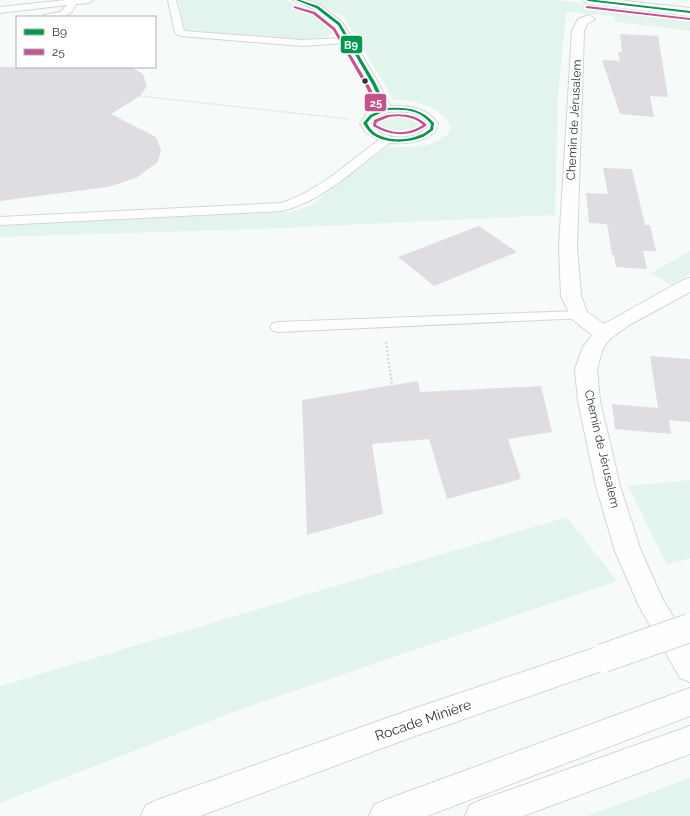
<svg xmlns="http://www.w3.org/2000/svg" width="690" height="816" font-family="Raleway,sans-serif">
<rect width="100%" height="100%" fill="#f6fbf9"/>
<path fill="#e2f4ec" d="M178,0H284L310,9L330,24L335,31L328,36L298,40L229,35L185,30Z
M309,0H558L690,16V31L616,22L614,16L566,12L558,95L555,215L259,229L0,237V225L291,212L310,206L387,147H413L428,145L439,140L448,134L451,127C441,106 415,100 394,100L344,17L322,5Z
M397,115L415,118L421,125L420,128C410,138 392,137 381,129L379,123L385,118Z
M690,251V274L670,285L651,273Z
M690,480V558L667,565L628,486Z
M567,517L617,581L241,709L0,803V686Z
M690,778V816H587Z"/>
<path fill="#e0dde2" d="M620,34L658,36L668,97L650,96L654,117L620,114L602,60L620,61L618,52H622Z
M0,67H131L143,74L147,86L140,96L111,114L156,137L161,150L158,162L136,178L108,187L0,201Z
M603,168L632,169L645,225H650L656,251H643L647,269L616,267L614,255H612L607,224L589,223L586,193L608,194Z
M479,226L517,252L434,286L398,257Z
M650,356L690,359V422L669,420L671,434L615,429L612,404L658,408Z
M418,381L420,392L541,386L552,432L508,439L521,479L447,499L429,439L372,444L383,514L307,535L302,400Z"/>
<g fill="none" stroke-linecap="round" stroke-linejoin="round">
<defs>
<path id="lane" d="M66,0H93L89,3L76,4C70,20 57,17 43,17L44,15L60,12L67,5L0,13V7Z
M168,0H176L184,31L302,40L342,38L335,26L314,9L293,0H305L320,5L342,22L379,84L390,106C409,105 427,107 438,124L437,129C427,143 406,144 390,143C355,168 325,200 282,211L0,225V217L281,203C319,191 347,163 379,140L365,132L360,123L367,113L380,108L345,43L302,46L180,36L175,33ZM388,112C402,111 419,110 428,124L427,128C424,130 420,133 416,135C403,140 377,138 371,123L374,118Z
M579,311L584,312L586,315L584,318L277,332L272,330L270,327L272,324L277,322Z"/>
<path id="street" d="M589,15L595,19L587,24L584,31L577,247L581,296L587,312L604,324L683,280L690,278V292L629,325L610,339L603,348L597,369L600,401L620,486L641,551L663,600L690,644V682L680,678L639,606L615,551L596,486L578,401L575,369L583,347L592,335L572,319L561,296L559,247L572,31L578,19Z"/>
<path id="secondary" d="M582,0H618L690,8V16L588,4Z"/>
<path id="highway" d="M603,645L613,649L617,658L613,667L404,740L200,816H141L146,805L157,800L404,712Z
M690,688V716L427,816H369L374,805L385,800Z
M690,726V754L523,816H465L470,805L481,800Z"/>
</defs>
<use href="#lane" stroke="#d2d7d5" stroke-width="2"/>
<use href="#street" stroke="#d2d7d5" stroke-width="2"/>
<use href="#secondary" stroke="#d2d7d5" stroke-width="2"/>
<use href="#highway" stroke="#d2d7d5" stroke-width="2"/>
<path stroke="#d8dad9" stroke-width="1.5" stroke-dasharray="1 1" stroke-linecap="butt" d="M140,96L349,119"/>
<path stroke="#d8dad9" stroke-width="2.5" stroke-dasharray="2 2" stroke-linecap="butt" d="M386,342L392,385"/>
<use href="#lane" fill="#fefefe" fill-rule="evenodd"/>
<use href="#street" fill="#fefefe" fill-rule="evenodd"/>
<use href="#secondary" fill="#fefefe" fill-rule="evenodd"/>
<use href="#highway" fill="#fefefe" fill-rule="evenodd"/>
<defs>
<path id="highway-bridge" d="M603,658L690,628"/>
</defs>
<use href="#highway-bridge" stroke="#d2d7d5" stroke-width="30" stroke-linecap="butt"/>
<use href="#highway-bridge" stroke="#fefefe" stroke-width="28"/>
<defs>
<path id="bus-1" d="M296,0H300L318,6L340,23L376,84L387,108C406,107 421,108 434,123L433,130C430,132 427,135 423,137C408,143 387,144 373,135C369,132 366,128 363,123L364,122L370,115L384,109L372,84L338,25L316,8ZM387,110C405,109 419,109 431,124L430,129C427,131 424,134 420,135C407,141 387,141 375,133C371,130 369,127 367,123L372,117Z
M587,0H595L690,11V13L588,1Z"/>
<path id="bus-2" d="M294,6L315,12L335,28L370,87L382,112L381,113L378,112L366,87L333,30L313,14L294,8Z
M587,6L689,18H690V20L586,8V7Z
M387,115C401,113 417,114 427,125C410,138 390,136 373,126L374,120ZM398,116C407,117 416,118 423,125C406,135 392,134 376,125L377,122L389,117Z"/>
</defs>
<use href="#bus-1" stroke="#fff" stroke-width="3"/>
<use href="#bus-2" stroke="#fff" stroke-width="3"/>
<use href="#bus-1" fill="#00984d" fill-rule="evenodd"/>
<use href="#bus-2" fill="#c4538d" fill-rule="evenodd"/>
</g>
<circle fill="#2f3632" stroke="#fff" stroke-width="1.5" cx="365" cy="81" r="3.5"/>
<g text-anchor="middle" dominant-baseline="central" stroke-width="4" stroke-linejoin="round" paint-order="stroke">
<g font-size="12" fill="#2f3632" stroke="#fff">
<text transform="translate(574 120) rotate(-87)">Chemin de Jérusalem</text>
<text transform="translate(602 449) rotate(77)">Chemin de Jérusalem</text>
</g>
<g font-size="14" fill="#2f3632" stroke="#fff">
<text transform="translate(423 720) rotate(-19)">Rocade Minière</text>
</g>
</g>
<g stroke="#fff" stroke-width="1.5">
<rect x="340" y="35" width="23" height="19" rx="4" fill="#00984d"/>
<rect x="364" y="93" width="23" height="19" rx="4" fill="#c4538d"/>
</g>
<g font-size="11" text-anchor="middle" font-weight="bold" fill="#fff">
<text x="351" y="49">B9</text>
<text x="376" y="107">25</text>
</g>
<rect x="16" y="16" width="140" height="52" fill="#ffffff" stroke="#acafad"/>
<rect x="24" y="29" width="20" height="6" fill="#00984d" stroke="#acafad"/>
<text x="52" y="36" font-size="12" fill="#2f3632">B9</text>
<rect x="24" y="49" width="20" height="6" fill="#c4538d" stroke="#acafad"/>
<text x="52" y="56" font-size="12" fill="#2f3632">25</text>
</svg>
